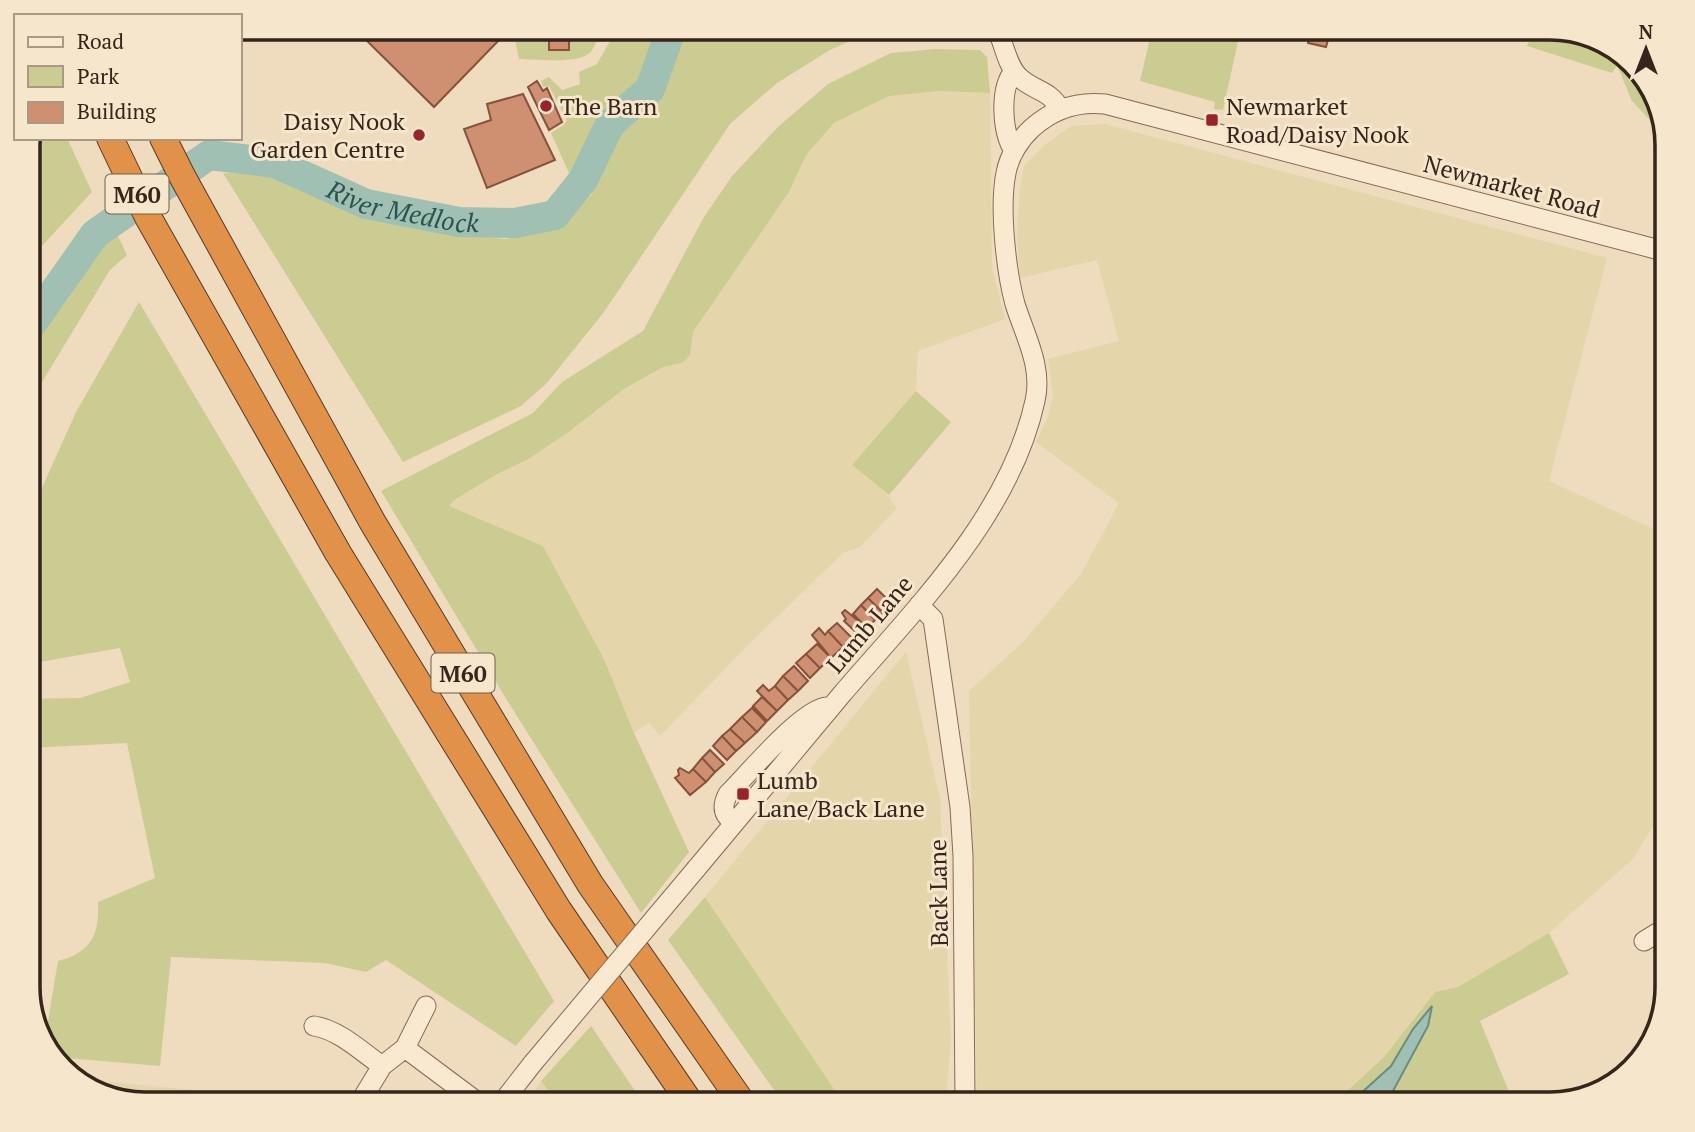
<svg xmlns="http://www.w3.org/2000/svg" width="1695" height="1132" font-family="'PT Serif',serif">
<rect width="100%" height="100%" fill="#efdbbd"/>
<path fill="#e4d6aa" d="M940,91L990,93L992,268L1005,319L918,351L916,391L852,465L886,493L897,508L860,547L843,553L750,643L660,736L649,723L634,733L604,659L543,546L449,507L453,500L499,473L527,460L570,431L624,389L663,367L682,363L690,355L693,332L789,192L805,155L834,123L889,96Z
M1105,124L1607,258L1549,481L1667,535V803L1633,859L1549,933L1457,988L1435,992L1384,1057L1333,1104H977L969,691L1023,642L1081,574L1119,503L1036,442L1047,419L1053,397L1048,359L1119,341L1097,260L1020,278L1017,232L1020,189L1024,166L1047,143L1071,126Z
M906,652L940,799L951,1039L946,1104H844L705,897Z
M75,1079L239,1094L275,1104H145L80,1084Z
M541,1081L558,1104H526Z"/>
<path fill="#cbcc91" d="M1534,28H1550L1615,48L1651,87L1664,135L1632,101L1617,65L1612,73L1527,46Z
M1152,30H1213L1239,37L1223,110L1214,109L1215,102L1140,81Z
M870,32L830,50L777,83L730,124L604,312L546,384L521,406L403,462L223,173L275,174L356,212L433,232L506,239L559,227L592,194L616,132L657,99L682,33Z
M660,33V38L642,82L624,98L600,131L576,181L569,173L551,133L564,125L567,120L549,86L543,87L541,81L549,77L562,90L580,84L579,72L597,64L614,34Z
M514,34H599C596,41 595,49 588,54C576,64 535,59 519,59Z
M936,49L980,50L987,57L990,93L940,91L889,96L834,123L806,155L789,192L693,332L690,355L682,363L663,367L624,389L570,431L527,460L499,473L454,500L449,506L543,546L604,659L634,733L689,852L641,913L510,705L381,491L533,413L562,382L643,331L704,217L732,176L778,127L828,84L891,53Z
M28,138H67L92,192L28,261Z
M116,232L127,255L110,270L28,405V350L70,296L96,246Z
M139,302L554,1001L516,1046L386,960L366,972L325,963L171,957L160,1066L55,1057L44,1045L58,961C90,953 100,935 98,902L155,878L127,743L28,748V699L80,698L130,682L120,648L28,664V519L76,412Z
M916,391L951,422L889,495L852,465Z
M705,897L844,1104H784L668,940Z
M1549,933L1569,974L1480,1021L1514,1104H1386L1428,1026L1431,1007L1413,1029L1391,1066L1349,1104H1333L1384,1057L1435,992L1458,987Z
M591,1026L644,1104H558L541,1081Z"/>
<path fill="#a0c0b4" stroke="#688d81" stroke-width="2" d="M1432,1006L1428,1026L1386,1104H1349L1391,1066L1413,1029Z"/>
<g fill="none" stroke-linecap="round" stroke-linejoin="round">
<path stroke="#a0c0b4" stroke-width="30" id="s1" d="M28,329L95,234L209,155L275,163L366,204L459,222L515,223L555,215L583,180L610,124L650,89L670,33"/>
</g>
<path fill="#ce9071" stroke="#86523b" stroke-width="2" d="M1311,29H1331L1326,47L1308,43Z
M499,34L502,37L434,107L361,35Z
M540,34H569V50H549V39H540Z
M537,81L543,91L547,88L562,122L549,130L528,87Z
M523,94L555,160L487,188L464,129L491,120L487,104Z
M877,589L892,604L883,613L868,598Z
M868,598L883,613L875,620L861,605Z
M861,605L875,620L867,628L853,614Z
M845,610L867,628L860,636L844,621L846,619L842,613Z
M837,623L852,638L843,647L828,631Z
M819,628L825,635L828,631L843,647L831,658L812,635Z
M817,644L831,658L820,668L806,654Z
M806,654L820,668L810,678L796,663Z
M794,666L808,681L798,691L783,676Z
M783,676L798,691L788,700L775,686Z
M763,685L769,691L775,686L788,700L777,711L757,691Z
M762,697L777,711L767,721L753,706Z
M752,708L766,722L757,732L742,717Z
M742,717L757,732L745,743L730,729Z
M730,729L745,743L736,751L722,736Z
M722,736L736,751L727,760L713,746Z
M710,750L724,764L715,772L702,758Z
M702,758L715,772L706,782L693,769Z
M680,768L689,773L693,769L706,782L690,795L675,778L679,775L678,770Z"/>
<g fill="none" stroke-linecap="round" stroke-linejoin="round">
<defs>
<path id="minor" d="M998,31C1004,45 1008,68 1020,78C1034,91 1050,90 1060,109
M1014,151C1002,132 999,89 1014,71
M919,605L933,619L960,807L963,856L965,1104
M734,823C723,815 721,807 728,794C747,775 803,708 827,707
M696,869C745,811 793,752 842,694C916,608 1010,515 1035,401C1043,367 1025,336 1015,304C1006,271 999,207 1006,173C1009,156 1020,139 1032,128C1053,109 1077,101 1105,104L1667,252
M1644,941L1667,927
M426,1006L405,1048L480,1104
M314,1026C339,1030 361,1051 382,1066L405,1048
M359,1104L382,1066
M501,1104L533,1063"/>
<path id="highway" d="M110,138L148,217L338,553L559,911L691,1104
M163,138L182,176L373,523L590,884L743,1104"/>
</defs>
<use href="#minor" stroke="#866b56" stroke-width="21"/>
<use href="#highway" stroke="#543a2a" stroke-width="28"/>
<use href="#minor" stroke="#f9e9d0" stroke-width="19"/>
<use href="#highway" stroke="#e29149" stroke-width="26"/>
<defs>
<path id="minor-bridge" d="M533,1063L696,869"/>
</defs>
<use href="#minor-bridge" stroke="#866b56" stroke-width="21" stroke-linecap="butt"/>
<use href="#minor-bridge" stroke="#f9e9d0" stroke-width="19"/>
</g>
<g fill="#97242f" stroke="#f6e6cc" stroke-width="2.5">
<circle cx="546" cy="106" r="7"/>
<rect x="1205" y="113" width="14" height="14" rx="3.5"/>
<circle cx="419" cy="135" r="7"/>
<rect x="736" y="787" width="14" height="14" rx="3.5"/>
</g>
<g text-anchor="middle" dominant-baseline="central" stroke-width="6" stroke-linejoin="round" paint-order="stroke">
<g fill="#f6e6cc" stroke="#6f5f50" stroke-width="2">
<rect x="105.5" y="174.5" width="63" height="39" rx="5"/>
<rect x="431.5" y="653.5" width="63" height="39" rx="5"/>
</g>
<g font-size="23" font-weight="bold" fill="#35251b">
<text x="137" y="194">M60</text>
<text x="463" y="673">M60</text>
</g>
<g font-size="24" fill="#35251b" stroke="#f6e6cc" text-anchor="start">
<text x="560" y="106">The Barn</text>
<text x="1226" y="106">Newmarket<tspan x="1226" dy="28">Road/Daisy Nook</tspan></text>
<text x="405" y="121" text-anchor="end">Daisy Nook<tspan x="405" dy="28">Garden Centre</tspan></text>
<text x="757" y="780">Lumb<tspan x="757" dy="28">Lane/Back Lane</tspan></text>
</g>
<g font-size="24" fill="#35251b" stroke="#f6e6cc">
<text transform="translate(1512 186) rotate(15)">Newmarket Road</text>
<text transform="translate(869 624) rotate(-50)">Lumb Lane</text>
<text transform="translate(938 893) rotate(-91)">Back Lane</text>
</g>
<g font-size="26" font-style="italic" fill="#2a554f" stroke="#f6e6cc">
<text stroke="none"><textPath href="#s1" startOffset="458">River Medlock</textPath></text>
</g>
</g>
<path d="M0 0H1695V1132H0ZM145 40H1550A105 105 0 0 1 1655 145V987A105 105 0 0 1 1550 1092H145A105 105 0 0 1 40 987V145A105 105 0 0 1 145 40Z" fill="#f6e6cc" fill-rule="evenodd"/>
<path fill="none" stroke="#35251b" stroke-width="3.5" d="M145 40H1550A105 105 0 0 1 1655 145V987A105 105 0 0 1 1550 1092H145A105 105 0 0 1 40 987V145A105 105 0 0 1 145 40Z"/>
<rect x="14" y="14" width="228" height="126" fill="#f6e6cc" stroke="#a99985" stroke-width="2"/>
<rect x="28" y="37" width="35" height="10" fill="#f9e9d0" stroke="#a99985" stroke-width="2"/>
<text x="77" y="49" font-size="21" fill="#35251b">Road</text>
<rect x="28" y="66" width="35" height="21" fill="#cbcc91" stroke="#a99985" stroke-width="2"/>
<text x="77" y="84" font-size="21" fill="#35251b">Park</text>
<rect x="28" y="102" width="35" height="21" fill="#ce9071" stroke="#a99985" stroke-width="2"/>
<text x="77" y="119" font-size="21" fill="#35251b">Building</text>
<g transform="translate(1646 49)" stroke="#f6e6cc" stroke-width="5" paint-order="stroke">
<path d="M0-5L12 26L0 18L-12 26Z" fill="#35251b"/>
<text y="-10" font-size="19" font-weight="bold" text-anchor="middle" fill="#35251b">N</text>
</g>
</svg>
